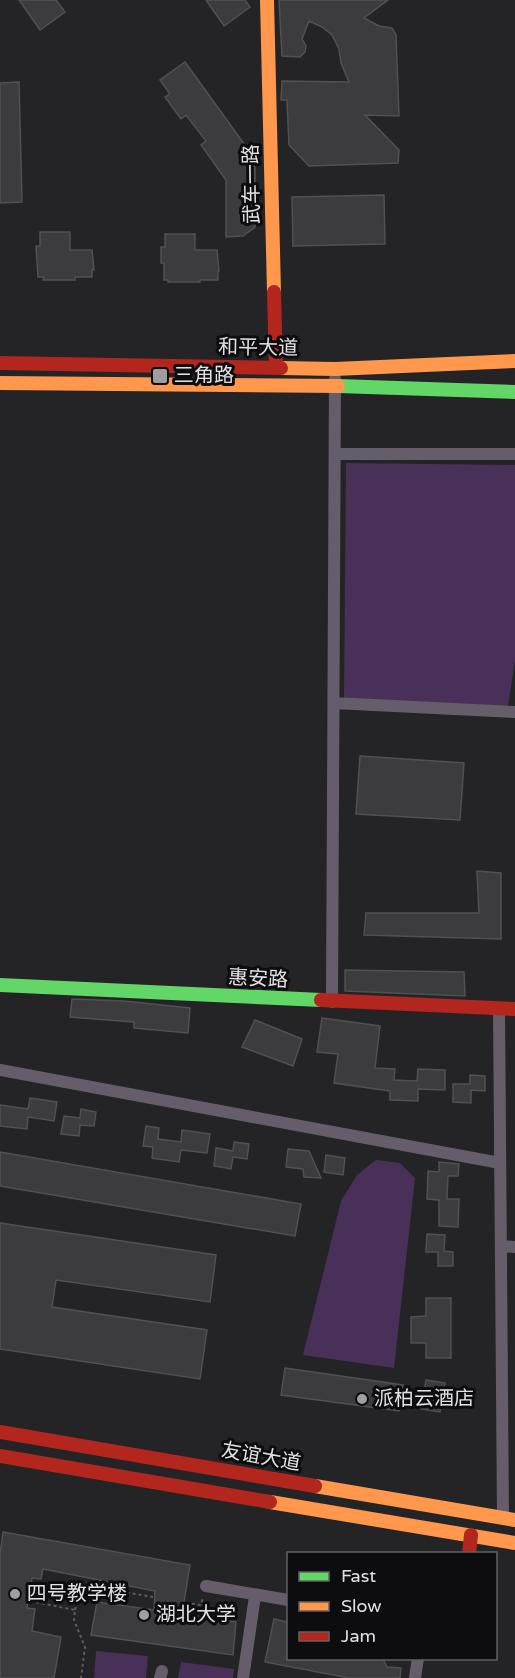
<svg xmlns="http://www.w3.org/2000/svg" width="515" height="1678" font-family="'Varela Round','Noto Sans SC',sans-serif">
<rect width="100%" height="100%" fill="#242326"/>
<path fill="#493059" d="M346,463L515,465V661L508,706L344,698Z
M376,1160L400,1163L415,1178L394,1368L303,1355L341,1201L357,1175Z
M96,1651L148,1656L146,1678H94Z
M181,1662L234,1669L233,1678H178Z"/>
<path fill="#3c3b3d" stroke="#515052" stroke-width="1.5" d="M19,0H56L65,12L40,30Z
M206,0H245L250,7L224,26Z
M279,0H388L364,18L379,26L392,28L396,35L399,116L365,115L399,150L398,163L309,166L289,145L287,100H281L282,81L349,82L341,63L339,49L332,35L322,27L309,21L302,39L306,46L305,52L300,57L282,56Z
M185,62L255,159V227L243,236L226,237V180L201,145L206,141L186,115L181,119L165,97L170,94L160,80Z
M19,82L22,202L0,203V83Z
M384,195L385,244L293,246L292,197Z
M40,232H70V250H92L94,270L92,269V277H75V280H43L44,277H38L36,246H40Z
M165,234H195V250H217L219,271H218V280H200V282H168V280H164V263H161V247H165Z
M360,756L464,763L460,820L356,814Z
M477,871L501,873V939L364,935L366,913H479Z
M345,970L464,972L465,996L345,991Z
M72,999L124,1001L190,1008L188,1033L134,1028V1022L70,1017Z
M322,1018L380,1026L375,1068L395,1069L394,1080L417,1081L418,1069L445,1070V1090L418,1089V1101L390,1100V1091L334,1083L338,1054L317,1052Z
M255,1020L302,1039L293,1066L242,1047Z
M470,1075L485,1076V1091L471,1090V1103L453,1102V1084H470Z
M30,1098L57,1102L54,1121L28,1117L27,1129L0,1126V1105L28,1109Z
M81,1109L96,1112L94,1126L80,1125L79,1136L61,1134L64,1116L80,1118Z
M146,1126L159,1128L158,1139L181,1142L182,1130L210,1134L207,1153L181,1150L179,1162L152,1158L153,1147L143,1146Z
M234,1142L249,1144L247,1159L233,1157L231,1169L214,1166L216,1148L233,1151Z
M288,1149L309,1151L321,1178L304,1177L303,1169L286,1167Z
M0,1152L301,1204L295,1236L0,1186Z
M326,1155L345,1158L343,1175L324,1172Z
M439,1162L459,1164L458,1176H448L447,1199H459L458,1227L439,1226V1200L427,1199L428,1171L439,1172Z
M0,1223L216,1255L210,1302L56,1280L52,1307L207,1330L200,1379L0,1349Z
M427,1234L445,1235L444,1251L453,1252V1266H438V1252H426Z
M426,1298H451V1358H426V1343H411V1317L426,1316Z
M285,1368L403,1385L399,1411L281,1395Z
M426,1380L445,1383L440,1412L421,1409Z
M3,1532L190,1565L182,1614L236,1622L233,1655L91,1635L97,1602L154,1610L155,1591L43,1569L41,1579L32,1578L27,1608L35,1609L32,1631L61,1637L54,1678H0V1554Z
M274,1619L288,1622V1659H383L387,1667L401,1668L400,1678H349L265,1662Z"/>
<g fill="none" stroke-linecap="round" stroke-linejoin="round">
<path stroke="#5f5a62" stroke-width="2" stroke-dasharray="3 3" stroke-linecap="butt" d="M30,1601L75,1610L74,1620L85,1647L81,1678
M186,1603L201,1605L203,1597
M75,1610L81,1585L153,1597"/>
<path stroke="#655e6a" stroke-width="12" d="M335,454H515
M334,703L515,712
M332,1002L335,379
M499,1009L503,1518
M0,1070L500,1163
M501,1246L515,1247
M206,1586L288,1600
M160,1678L162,1671
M243,1678L255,1596
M415,1678L418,1658"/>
<path stroke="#63d668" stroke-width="14" d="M338,386L515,392
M0,985L321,1000"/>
<path stroke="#ff974d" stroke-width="14" d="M267,0L274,292
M281,368L335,369L515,361
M0,383L338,386
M315,1486L515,1520
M270,1502L515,1543"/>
<path stroke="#b3261e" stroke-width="14" d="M274,292L276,368
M0,363L281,368
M321,1000L515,1009
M0,1432L315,1486
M0,1456L270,1502
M469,1554L471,1535"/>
</g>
<g fill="#a09ea1" stroke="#0d0c0e" stroke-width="2">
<rect x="152" y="368" width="16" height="16" rx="3"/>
<circle cx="362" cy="1399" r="6"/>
<circle cx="15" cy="1594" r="6"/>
<circle cx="144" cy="1615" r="6"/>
</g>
<g text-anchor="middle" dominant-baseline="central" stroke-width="6" stroke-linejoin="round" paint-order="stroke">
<g font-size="20" fill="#e2e0e3" stroke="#0d0c0e">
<text transform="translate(252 184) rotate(-91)">武车一路</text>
<text transform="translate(258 348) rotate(1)">和平大道</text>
<text transform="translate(258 979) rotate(3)">惠安路</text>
<text transform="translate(261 1457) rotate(10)">友谊大道</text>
</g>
<g font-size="20" fill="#e2e0e3" stroke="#0d0c0e" text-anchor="start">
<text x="174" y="376">三角路</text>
<text x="374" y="1399">派柏云酒店</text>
<text x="27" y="1594">四号教学楼</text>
<text x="156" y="1615">湖北大学</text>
</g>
</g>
<rect x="287" y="1552" width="210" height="108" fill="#0d0c0e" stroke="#626163" stroke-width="1.5"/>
<rect x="299" y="1572" width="30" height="9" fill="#63d668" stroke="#626163" stroke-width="1.5"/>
<text x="341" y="1582" font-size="18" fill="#e2e0e3">Fast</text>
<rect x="299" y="1602" width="30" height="9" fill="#ff974d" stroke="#626163" stroke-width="1.5"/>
<text x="341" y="1612" font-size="18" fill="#e2e0e3">Slow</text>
<rect x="299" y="1632" width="30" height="9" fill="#b3261e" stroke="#626163" stroke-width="1.5"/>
<text x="341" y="1642" font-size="18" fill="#e2e0e3">Jam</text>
</svg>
